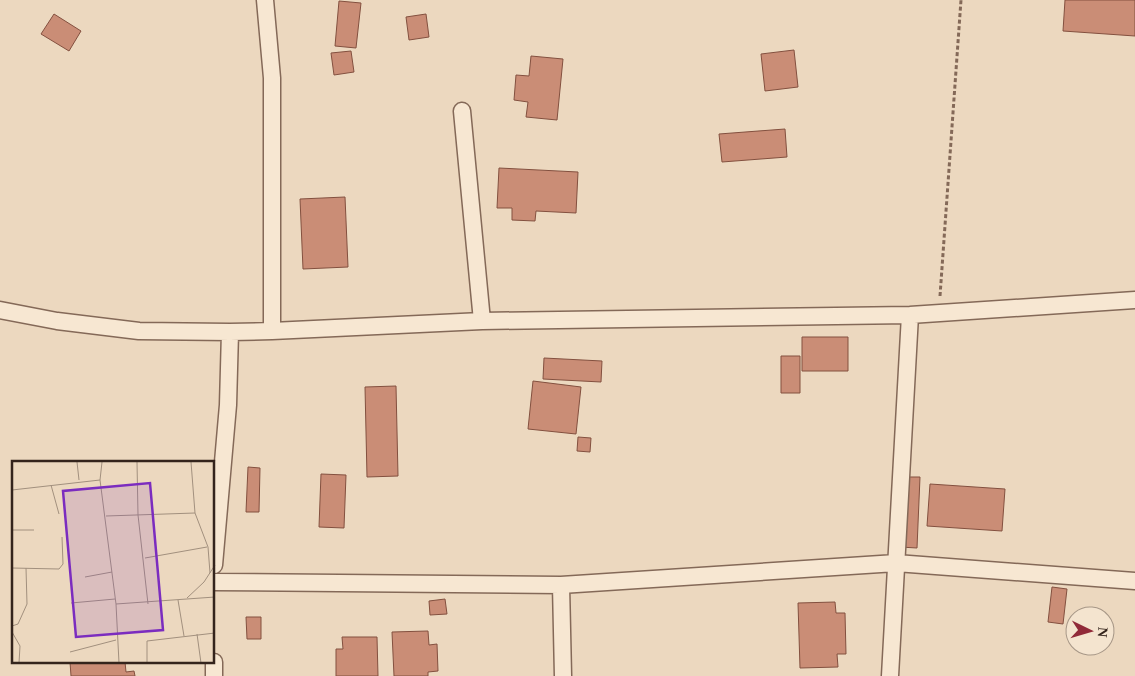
<svg xmlns="http://www.w3.org/2000/svg" width="1135" height="676" font-family="'Times New Roman',serif">
<rect width="100%" height="100%" fill="#ecd8bf"/>
<path fill="#ca8d76" stroke="#83503f" d="M1065,0H1135V36L1063,31Z
M339,1L361,3L356,48L335,46Z
M54,14L81,31L69,51L41,34Z
M426,14L429,37L409,40L406,17Z
M794,50L798,87L765,91L761,54Z
M351,51L354,72L334,75L331,53Z
M531,56L563,59L557,120L526,117L528,102L514,100L516,75L529,76Z
M785,129L787,157L722,162L719,134Z
M499,168L578,172L576,213L536,211L535,221L512,220V208H497Z
M345,197L348,267L303,269L300,199Z
M802,337H848V371H802Z
M781,356H800V393H781Z
M544,358L602,361L601,382L543,379Z
M533,381L581,387L576,434L528,429Z
M396,386L398,476L367,477L365,387Z
M578,437L591,438L590,452L577,451Z
M248,467L260,468L259,512H246Z
M321,474L346,475L344,528L319,527Z
M903,477H920L917,548L900,547Z
M930,484L1005,489L1002,531L927,526Z
M1052,587L1067,589L1063,624L1048,622Z
M445,599L447,614L430,615L429,601Z
M835,602L836,613H845L846,654H837L838,667L800,668L798,603Z
M246,617H261V639H247Z
M428,631L429,645L437,644L438,671L428,672V676H394L392,632Z
M342,637H377L378,676H336V649H343Z
M70,662H125L126,672L134,671L135,676H71Z"/>
<g fill="none" stroke-linecap="round" stroke-linejoin="round">
<defs>
<path id="minor" d="M265,0L272,78V331
M462,111L482,321
M0,310L57,321L139,331L230,332L272,331L482,321L910,315L1135,300
M214,565L228,405L230,332
M214,582L561,585L896,563L1135,581
M561,585L563,676
M214,662V676
M890,676L910,315"/>
</defs>
<use href="#minor" stroke="#846958" stroke-width="19"/>
<path stroke="#846958" stroke-width="3" stroke-dasharray="4 2.5" stroke-linecap="butt" d="M940,296L961,0"/>
<use href="#minor" stroke="#f7e7d2" stroke-width="16"/>
</g>
<g transform="translate(12 461)">
<rect width="202" height="202" fill="#ecd8bf"/>
<path fill="none" stroke="#a2907e" stroke-width="1" d="M65,1L67,19M90,1L88,19L104,143L107,202M125,1L126,54L136,143M179,1L183,52L196,86L198,112M39,24L47,53M0,29L88,19M94,55L183,52M0,69H22M133,97L195,86M0,107L47,108L51,103L50,76M73,116L100,111M175,137L192,121L203,104M166,139L172,175M59,142L103,138M104,143L203,136M0,165L6,163L15,143L14,107M0,171L8,185L7,202M185,173L189,202M58,191L104,179M135,202V180L203,172"/>
<path fill="#7b2cbf" fill-opacity="0.15" stroke="#7b2cbf" stroke-width="2.5" d="M138,22L151,169L64,176L51,30Z"/>
<rect width="202" height="202" fill="none" stroke="#34241c" stroke-width="2.5"/>
</g>
<g transform="translate(1090 631) rotate(95)"><circle r="24" fill="#f4e4cf" stroke="#a79787"/>
<path d="M0-4L9 19L0 12L-9 19Z" fill="#912a39"/>
<text y="-8" font-size="14" font-weight="bold" text-anchor="middle" fill="#34241c">N</text>
</g>
</svg>
